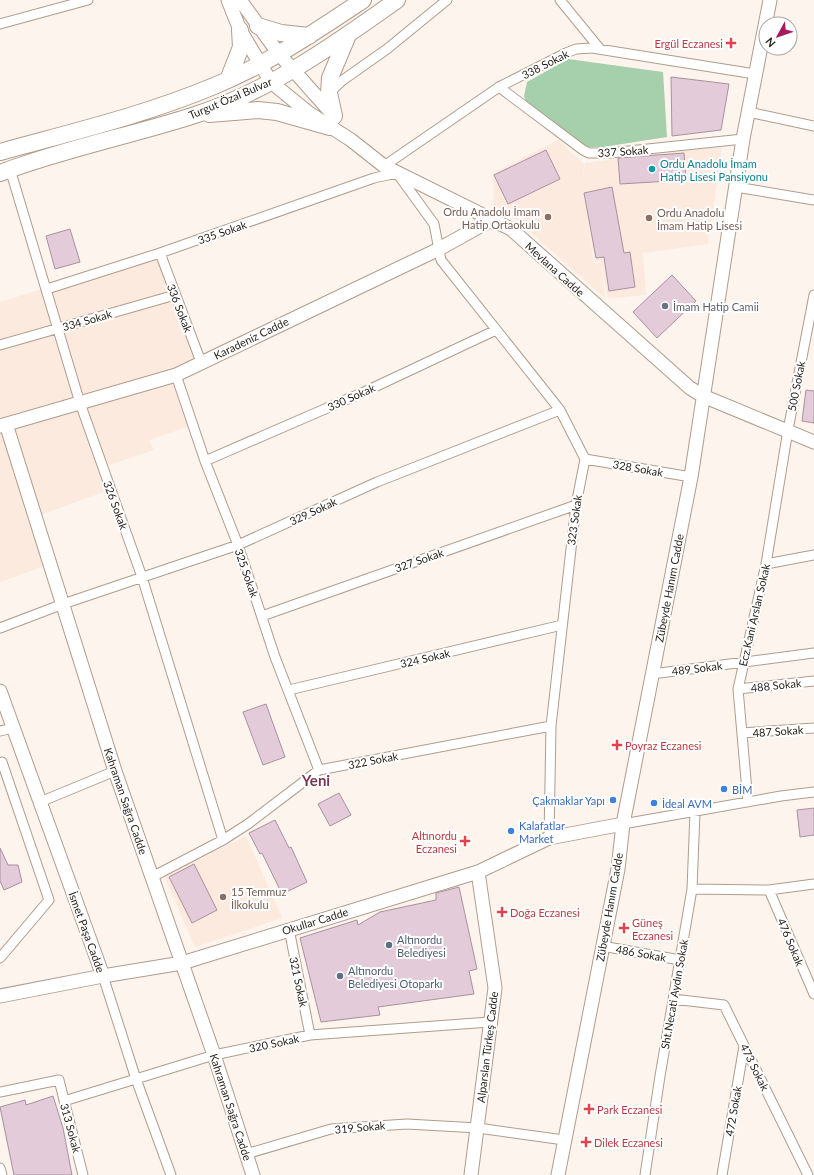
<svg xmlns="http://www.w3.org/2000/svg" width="814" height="1175" font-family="Lato,sans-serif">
<rect width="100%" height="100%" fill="#fcf4ed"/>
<path fill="#fbeadd" d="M558,140L584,164L582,185L585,163L616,159L617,157L722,147L708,244L643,253L646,295L609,298L607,295L601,262H595L583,198L594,263H601L605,298L517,220L494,208L493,173Z
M160,253L201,362L176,375L193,425L149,440L154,450L103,467L111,489L35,517L50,564L0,582V302Z
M246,836L282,918L195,947L164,876Z"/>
<path fill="#a6cfab" d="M568,59L663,72L667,137L603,147H586L526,102L524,96L527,82Z"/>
<path fill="#e4cbd9" stroke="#a8919e" d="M671,77L729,84L721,130L672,136Z
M546,150L560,179L508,204L494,175Z
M684,153L686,180L620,184L618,158Z
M612,187L624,253L630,252L635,287L609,291L604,257L596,258L584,193Z
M70,229L80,262L55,269L46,236Z
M672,275L696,301L657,338L633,312Z
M806,390L814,391V423L802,421Z
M266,704L285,757L263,765L243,712Z
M339,793L351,815L330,826L318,804Z
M814,808V835L800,837L797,810Z
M275,820L289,848L291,847L307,882L282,894L262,853L260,854L249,833Z
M0,848L8,865H18L22,882L4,890L0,881Z
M194,864L217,910L192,923L169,877Z
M459,887L477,969L469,971L474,994L378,1007L380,1015L321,1022L300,938L357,920L358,925L380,912L436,900V893Z
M53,1096L63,1128L72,1175H14L0,1107L25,1100L26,1105Z"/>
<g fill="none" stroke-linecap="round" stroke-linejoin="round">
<defs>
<path id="street" d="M560,0L600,49
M0,24L88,0
M499,87L583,150L589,153H610L743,139
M329,93L343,80L387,49L447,0
M748,112L814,126
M384,166L499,87L566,53L576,49L592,48L755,74
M10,169L80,403L142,577L223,840
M736,187L814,200
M160,253L201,362
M47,289L160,253L374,178L397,173L434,224L441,260L560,410L585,459L576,505L551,726L549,838
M0,345L175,295
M176,375L205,461L238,545L275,657L319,770
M585,459L691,477
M205,461L364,392L496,330
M766,564L814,555
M262,616L576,505
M0,628L63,604L238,545L377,482L560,410
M652,674L814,653
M738,689L814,681
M289,690L562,625
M0,731L13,728
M742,733L814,728
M40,802L115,771
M748,802L738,689L766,564L788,430L814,295
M623,824L781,796L814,792
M152,877L223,840L248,824L319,770L551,726
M692,889L769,890L814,884
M769,890L814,994
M289,929L310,1035
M602,946L680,960
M0,958L49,900L2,762
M103,976L136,1079L171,1175
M673,999L724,1005L808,1175
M0,1092L59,1080L83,1175
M64,1101L214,1055L310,1035L490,1022
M246,1154L331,1129L407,1124L478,1128L564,1140
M0,1168L2,1175
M645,1175L660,1076L692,889L695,812
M722,1175L744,1046"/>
<path id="secondary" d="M228,0L240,30L271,82L309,113L351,140L384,166L511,229L690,388L703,396L814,442
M240,0L279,54L335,117
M6,424L115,771L214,1055L253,1175
M0,426L176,375L439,249L491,220
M0,691L103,976
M0,996L103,976L182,963L478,872L549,838L623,824
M471,1175L495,988L478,872
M558,1175L618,869L623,824L691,477L743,139L770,0"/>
<path id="highway" d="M258,26L281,33L309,36
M228,80L241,47L240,30
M209,114L258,110L277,112L330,127
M334,116L329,93L330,78L348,35
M0,152C72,132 145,115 214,86C268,64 315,32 363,0
M0,173C63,149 130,136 195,115C269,91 334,45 397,0"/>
</defs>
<use href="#street" stroke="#b09c8c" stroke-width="11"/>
<use href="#secondary" stroke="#b09c8c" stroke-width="15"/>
<use href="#highway" stroke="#b09c8c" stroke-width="18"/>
<use href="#street" stroke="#fff" stroke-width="9"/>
<use href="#secondary" stroke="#fff" stroke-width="13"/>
<use href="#highway" stroke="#fff" stroke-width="16"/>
</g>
<g fill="#e0444e" stroke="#fff" stroke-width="1.5">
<path d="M729 37h4v4h4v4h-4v4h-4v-4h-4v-4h4z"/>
<path d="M615 739h4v4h4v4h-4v4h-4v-4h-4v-4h4z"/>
<path d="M463 835h4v4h4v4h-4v4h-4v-4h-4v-4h4z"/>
<path d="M500 906h4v4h4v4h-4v4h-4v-4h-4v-4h4z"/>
<path d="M622 922h4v4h4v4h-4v4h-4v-4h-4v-4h4z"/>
<path d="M587 1103h4v4h4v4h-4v4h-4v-4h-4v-4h4z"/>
<path d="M584 1136h4v4h4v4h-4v4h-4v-4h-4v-4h4z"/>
</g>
<circle fill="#0f9aa8" stroke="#fff" stroke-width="1.5" cx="652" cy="169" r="4"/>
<g fill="#8d6e63" stroke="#fff" stroke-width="1.5">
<circle cx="548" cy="217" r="4"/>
<circle cx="649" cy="218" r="4"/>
<circle cx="223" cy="897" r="4"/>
</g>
<circle fill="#6b7280" stroke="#fff" stroke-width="1.5" cx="665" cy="306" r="4"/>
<g fill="#3f7fe0" stroke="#fff" stroke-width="1.5">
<circle cx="724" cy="789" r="4"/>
<circle cx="613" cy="800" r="4"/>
<circle cx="654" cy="803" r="4"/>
<circle cx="511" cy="831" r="4"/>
</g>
<g fill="#5c6f8a" stroke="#fff" stroke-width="1.5">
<circle cx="389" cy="945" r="4"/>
<circle cx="340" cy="976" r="4"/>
</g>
<g text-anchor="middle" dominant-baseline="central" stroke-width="4" stroke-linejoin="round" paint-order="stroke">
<g font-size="11" fill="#be3a42" stroke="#fff" text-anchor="start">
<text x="723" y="43" text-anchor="end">Ergül Eczanesi</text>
<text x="625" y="745">Poyraz Eczanesi</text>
<text x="457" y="835" text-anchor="end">Altınordu<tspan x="457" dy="13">Eczanesi</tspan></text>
<text x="510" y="912">Doğa Eczanesi</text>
<text x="632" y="922">Güneş<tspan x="632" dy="13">Eczanesi</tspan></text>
<text x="597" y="1109">Park Eczanesi</text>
<text x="594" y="1142">Dilek Eczanesi</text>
</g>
<g font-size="11" fill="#251e17" stroke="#fff">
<text transform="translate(545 64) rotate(-27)">338 Sokak</text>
<text transform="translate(230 98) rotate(-23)">Turgut Özal Bulvar</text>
<text transform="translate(623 151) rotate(-4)">337 Sokak</text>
<text transform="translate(222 232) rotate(-19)">335 Sokak</text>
<text transform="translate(555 269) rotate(42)">Mevlana Cadde</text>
<text transform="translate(180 308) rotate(69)">336 Sokak</text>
<text transform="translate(87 320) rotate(-16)">334 Sokak</text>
<text transform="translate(251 338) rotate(-26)">Karadeniz Cadde</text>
<text transform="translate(796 386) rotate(-79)">500 Sokak</text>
<text transform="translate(351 397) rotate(-24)">330 Sokak</text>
<text transform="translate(638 468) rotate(10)">328 Sokak</text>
<text transform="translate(116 505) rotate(70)">326 Sokak</text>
<text transform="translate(313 511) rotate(-25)">329 Sokak</text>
<text transform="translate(574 520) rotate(-82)">323 Sokak</text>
<text transform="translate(419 560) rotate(-19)">327 Sokak</text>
<text transform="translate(247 573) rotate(71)">325 Sokak</text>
<text transform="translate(669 588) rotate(-79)">Zübeyde Hanım Cadde</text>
<text transform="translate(754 615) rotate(-77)">Ecz.Kani Arslan Sokak</text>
<text transform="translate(425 658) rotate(-13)">324 Sokak</text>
<text transform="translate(697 668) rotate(-7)">489 Sokak</text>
<text transform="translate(776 685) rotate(-6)">488 Sokak</text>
<text transform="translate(778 731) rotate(-4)">487 Sokak</text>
<text transform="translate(373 760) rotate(-11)">322 Sokak</text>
<text transform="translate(126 801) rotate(71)">Kahraman Sağra Cadde</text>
<text transform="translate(609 907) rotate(-80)">Zübeyde Hanım Cadde</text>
<text transform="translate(315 921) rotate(-17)">Okullar Cadde</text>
<text transform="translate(87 932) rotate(70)">İsmet Paşa Cadde</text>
<text transform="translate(791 942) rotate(67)">476 Sokak</text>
<text transform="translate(641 953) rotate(10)">486 Sokak</text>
<text transform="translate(299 982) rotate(78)">321 Sokak</text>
<text transform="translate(674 994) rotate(-80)">Sht.Necati Aydın Sokak</text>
<text transform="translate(274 1043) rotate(-12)">320 Sokak</text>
<text transform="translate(487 1047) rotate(-83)">Alparslan Türkeş Cadde</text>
<text transform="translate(755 1067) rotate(64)">473 Sokak</text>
<text transform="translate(231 1107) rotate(72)">Kahraman Sağra Cadde</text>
<text transform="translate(733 1111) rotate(-80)">472 Sokak</text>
<text transform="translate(360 1127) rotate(-5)">319 Sokak</text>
<text transform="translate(71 1128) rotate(75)">313 Sokak</text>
</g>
<g font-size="11" fill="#0d838f" stroke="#fff" text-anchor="start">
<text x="660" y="163">Ordu Anadolu İmam<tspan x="660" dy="13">Hatip Lisesi Pansiyonu</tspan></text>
</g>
<g font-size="11" fill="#785e54" stroke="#fff" text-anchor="start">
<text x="540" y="211" text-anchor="end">Ordu Anadolu İmam<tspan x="540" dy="13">Hatip Ortaokulu</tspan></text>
<text x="657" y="212">Ordu Anadolu<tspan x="657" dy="13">İmam Hatip Lisesi</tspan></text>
<text x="231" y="891">15 Temmuz<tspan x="231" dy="13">İlkokulu</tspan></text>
</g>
<g font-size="11" fill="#5b616d" stroke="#fff" text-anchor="start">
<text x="673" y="306">İmam Hatip Camii</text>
</g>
<g font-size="11" fill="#366cbe" stroke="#fff" text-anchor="start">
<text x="732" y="789">BİM</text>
<text x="605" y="800" text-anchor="end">Çakmaklar Yapı</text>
<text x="662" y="803">İdeal AVM</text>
<text x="519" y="825">Kalafatlar<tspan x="519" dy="13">Market</tspan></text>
</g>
<g font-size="11" fill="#4e5e75" stroke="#fff" text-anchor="start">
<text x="397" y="939">Altınordu<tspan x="397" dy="13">Belediyesi</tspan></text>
<text x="348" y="970">Altınordu<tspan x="348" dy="13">Belediyesi Otoparkı</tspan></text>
</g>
<g font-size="15" font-weight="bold" fill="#7a3650" stroke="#fff">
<text x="316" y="780">Yeni</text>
</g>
</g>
<g transform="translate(778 36) rotate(230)"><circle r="19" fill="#ffffff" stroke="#a8a5a2"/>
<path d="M0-3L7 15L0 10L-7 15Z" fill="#a61a5e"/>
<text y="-6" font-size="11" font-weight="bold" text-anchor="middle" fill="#251e17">N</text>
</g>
</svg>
